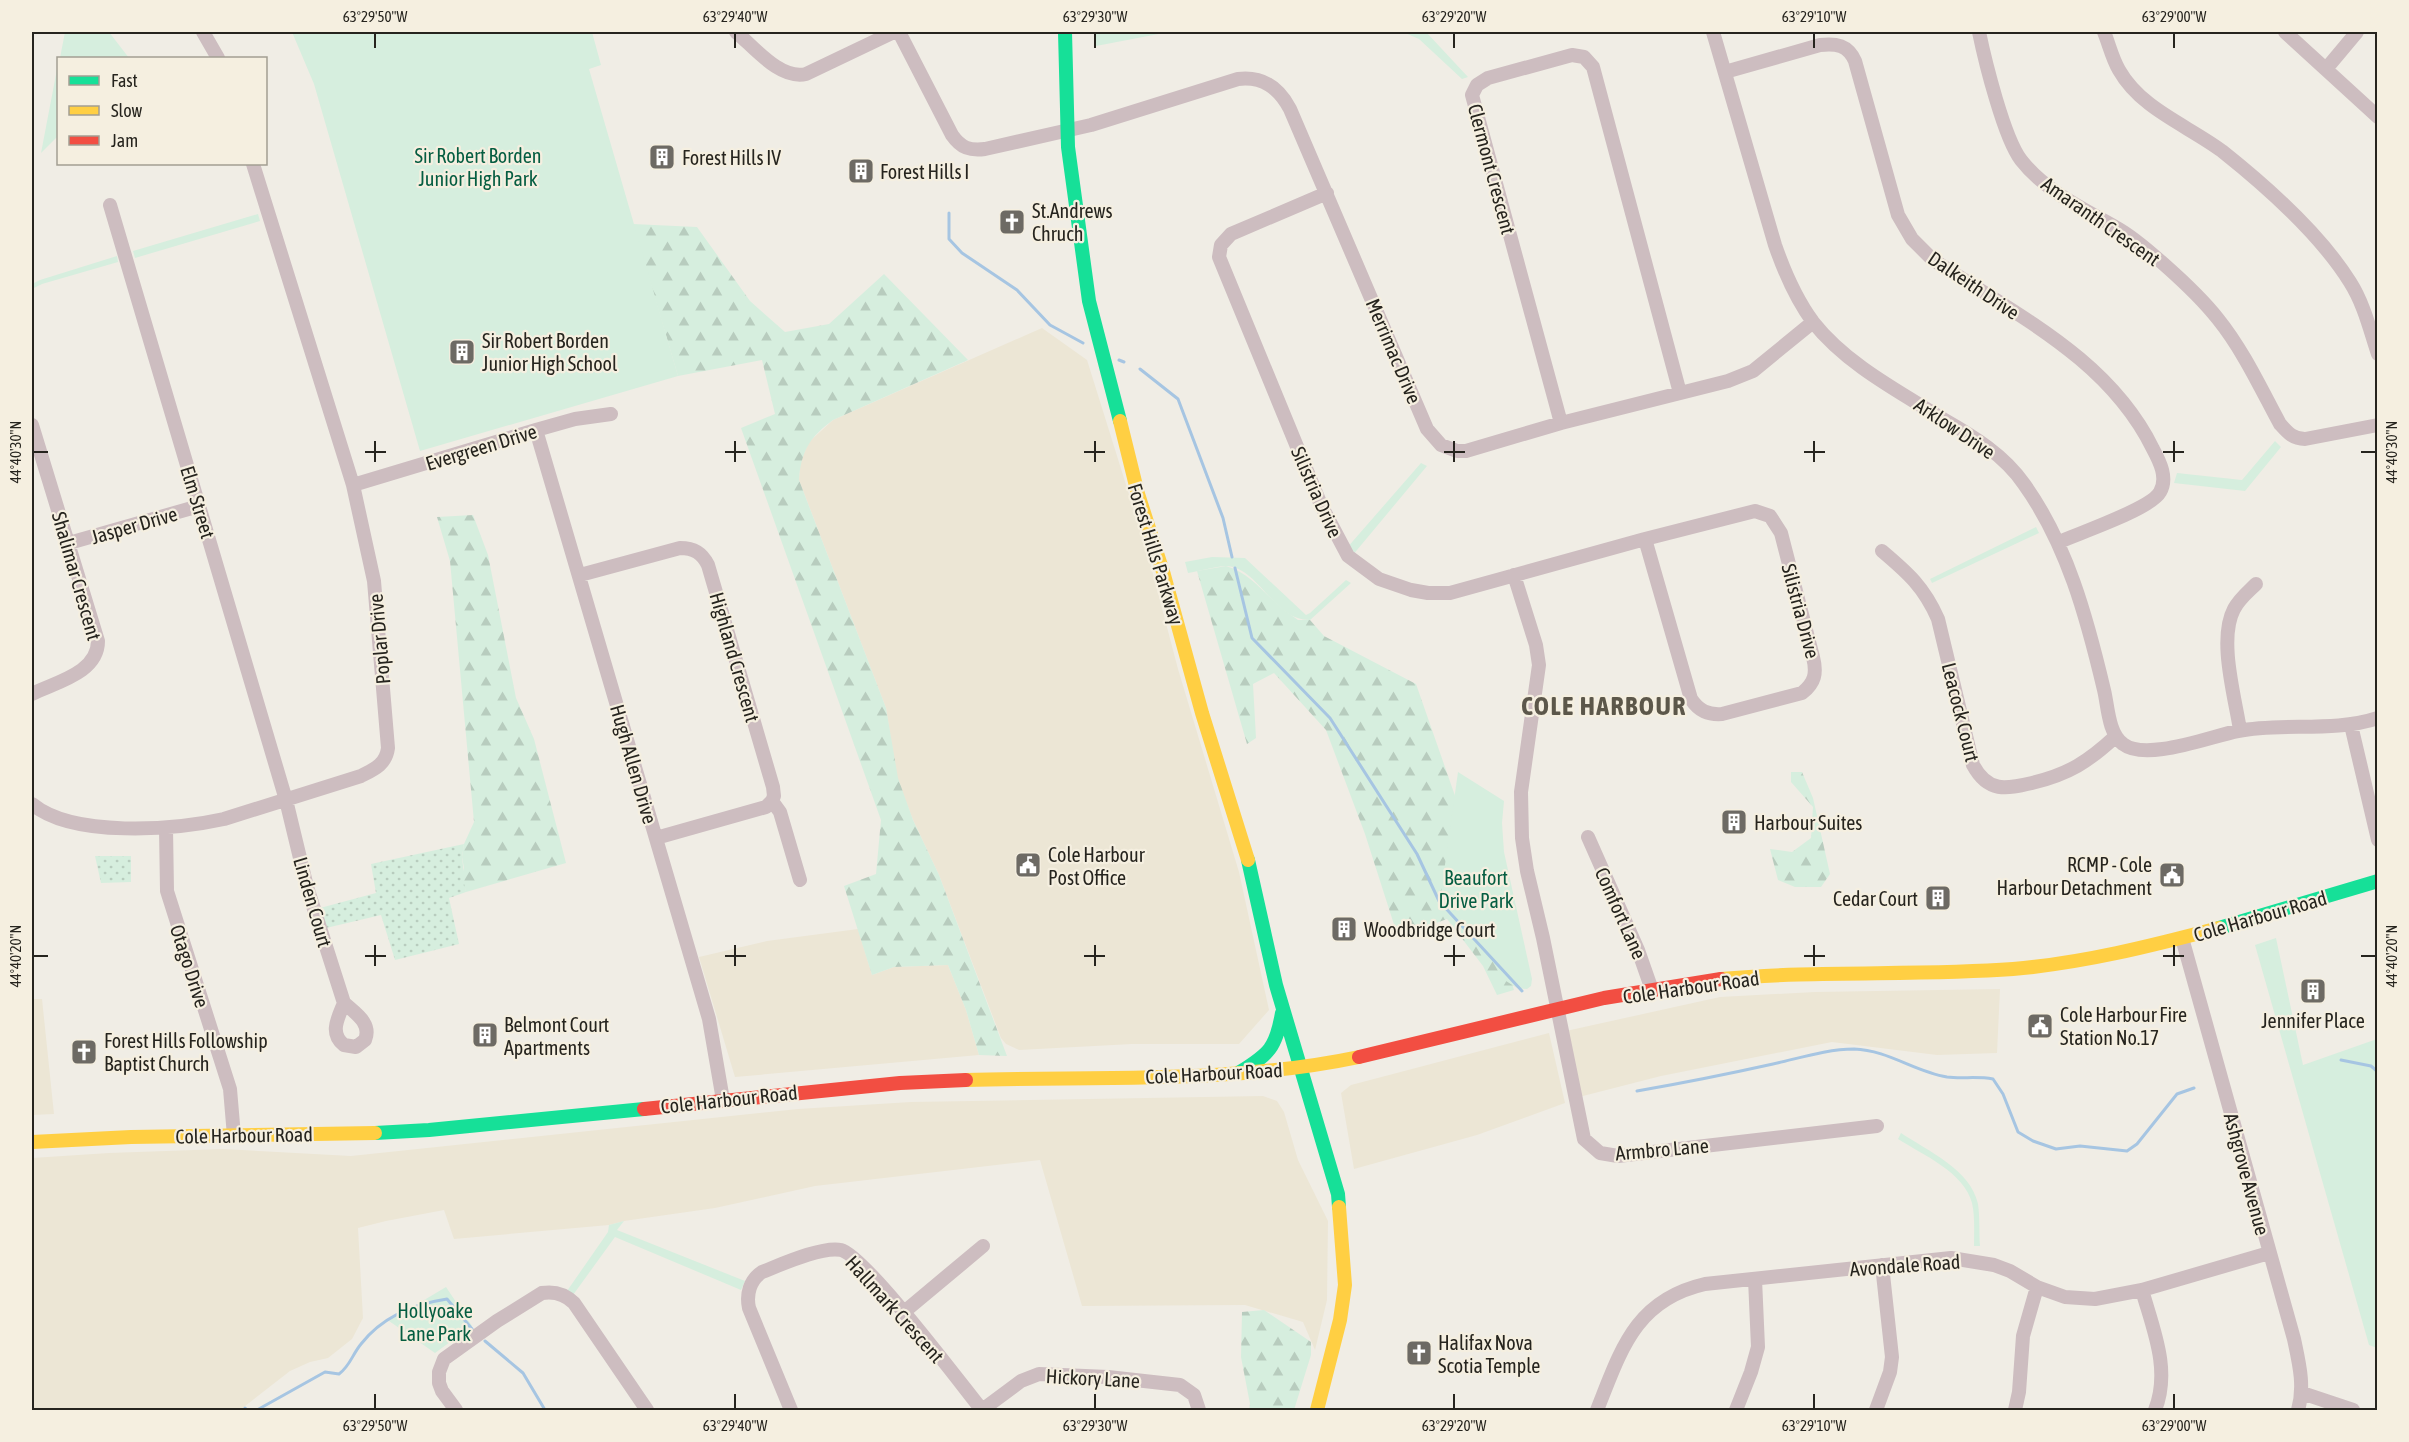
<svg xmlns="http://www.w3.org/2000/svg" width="2409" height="1442" font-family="'Asap Condensed',sans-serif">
<defs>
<pattern id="grass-dots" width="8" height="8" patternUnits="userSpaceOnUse" patternTransform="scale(1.5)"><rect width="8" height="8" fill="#d6eede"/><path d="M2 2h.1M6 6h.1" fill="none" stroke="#b8ccbe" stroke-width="1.8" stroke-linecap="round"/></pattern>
<pattern id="forest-firs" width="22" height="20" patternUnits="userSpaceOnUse" patternTransform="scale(1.5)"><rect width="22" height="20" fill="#d6eede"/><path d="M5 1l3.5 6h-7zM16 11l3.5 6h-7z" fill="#b8ccbe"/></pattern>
</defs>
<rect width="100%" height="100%" fill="#f0ede5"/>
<path fill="#ece6d5" d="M1042,328L1087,360L1148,555L1178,669L1239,872L1269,1010L1239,1044H1132L1019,1050L1006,1044L1001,1038L939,875L913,820L897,778L886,708L799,480L800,462L809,442L833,420Z
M858,929L872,975L894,967L948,965L966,1010L979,1055L735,1077L699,957L767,941Z
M2000,989L1997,1053L1937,1055L1832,1042L1661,1076L1579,1097L1566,1031L1720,997L1815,992Z
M32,999H42L54,1114L32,1115Z
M1549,1033L1565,1103L1477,1135L1354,1169L1341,1093L1351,1085Z
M1263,1096L1277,1101L1284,1112L1298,1160L1328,1221L1327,1300L1315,1350L1303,1322L1245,1305L1082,1306L1040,1160L815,1186L715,1208L624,1221L609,1225L454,1239L444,1210L386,1221L358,1228L363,1318L352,1339L328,1358L310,1362L290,1371L240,1410H32V1158L109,1153L223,1149L351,1156L798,1109L911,1102Z"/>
<path fill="url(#grass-dots)" d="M464,844L462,857L466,892L449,898L459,944L395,960L381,915L326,928L320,908L376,893L371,864Z
M95,856H131V882L101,883Z"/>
<path fill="url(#forest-firs)" d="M633,224L697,227L750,301L785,332L829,324L884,274L968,360L833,420C810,437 801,451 799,480L886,708L898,778L913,820L939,875L1007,1056L979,1055L966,1010L948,965L894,967L872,975L844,886L876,874L881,820L741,428L775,414L762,360L678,376Z
M473,515L488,555L516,698L534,739L566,863L466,892L462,875L464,868L462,857L464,844L474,822L450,561L437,517Z
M1226,566C1254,574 1267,599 1291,615L1298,620H1310L1324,636L1416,684L1461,813L1514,990L1497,995L1483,966L1447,919L1398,937L1365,834L1326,730L1274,673L1253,684L1256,738L1247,744L1197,571Z
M1791,772H1802L1813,798L1830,874L1821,887H1795L1778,880L1770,849L1792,852L1811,838L1813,807L1791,782Z
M1264,1310L1311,1342V1355L1294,1410H1249L1250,1404L1241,1357L1242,1312Z"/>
<path fill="#d6eede" d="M65,32H109L129,58H60Z
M292,32H592L601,65L589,69L678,376L420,451L314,84Z
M1095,32H1169L1096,46Z
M1403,32H1431L1427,33L1468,77L1462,79L1419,39Z
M58,64V136L41,153Z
M258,214L260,221L135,258L133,251Z
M117,256L118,262L42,284L32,289V284L40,280Z
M2275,441L2281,447L2245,491L2174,483L2177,473L2242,480Z
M1421,463L1427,466L1352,556L1346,549Z
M2036,527L2039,533L1932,583L1930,579Z
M1212,557L1245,558L1306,615L1310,613L1346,580L1351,583L1310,620C1273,621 1259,566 1225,566C1213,567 1199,571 1188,573L1185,562Z
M1458,772L1504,801L1502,823L1504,852L1532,979L1531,986L1527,989L1517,988L1506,981L1500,968L1487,955L1480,943L1440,900Z
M2276,938L2303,1065L2377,1039V1348L2369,1345L2255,945Z
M1901,1133C1928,1151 1971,1170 1978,1204C1980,1218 1979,1233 1980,1246H1974C1974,1232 1975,1216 1972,1203C1964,1172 1923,1155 1898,1139Z
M624,1221L617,1230L745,1281L741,1290L615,1237L573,1295L567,1291L608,1232L609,1225Z
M446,1287L472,1326L435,1353L389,1321Z"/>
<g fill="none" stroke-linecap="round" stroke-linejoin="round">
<path stroke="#a6c5e2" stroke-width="3" d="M949,213V239L962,253L1017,290L1050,325L1083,343
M1119,360L1124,362
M1140,369L1178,399L1223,518L1232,557
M1235,568L1252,638L1330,718L1417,854L1439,901L1522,991
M2341,1060L2371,1066L2378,1072
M1637,1091C1683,1083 1728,1074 1773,1064C1800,1058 1827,1049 1854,1049C1888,1050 1915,1072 1947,1077C1962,1079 1977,1076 1993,1079L2003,1094L2018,1132L2033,1141L2056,1149L2080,1146L2127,1151L2137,1144L2177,1094L2194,1088
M485,1341L523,1373L545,1410
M245,1408L247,1410
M257,1410L325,1372L339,1374C350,1366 352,1355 361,1344C382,1317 414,1304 447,1299L472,1329"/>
<path stroke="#cdbdc0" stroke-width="14" d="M203,32L218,58
M736,32C754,47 780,80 806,74L894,32
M899,32L952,135C961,148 970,151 985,149L1091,125L1238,79C1263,76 1279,88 1290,109L1427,429L1441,445L1457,451H1466L1561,423L1728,381L1753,371L1813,322
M1713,32L1775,245C1784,271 1796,299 1813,322C1846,364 1898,391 1943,419C1973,436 2004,455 2024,484C2067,544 2087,618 2104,690C2108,706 2108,733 2123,744C2146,762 2211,736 2238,731C2284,722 2332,733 2378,718
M1979,32C1985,61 2004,138 2021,160C2045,191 2084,209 2117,228C2135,238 2151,253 2167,267C2185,283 2203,300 2218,319C2243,350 2261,389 2280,424C2288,433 2293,439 2305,439L2378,425
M2104,32C2109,44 2112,58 2119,70C2141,109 2187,125 2222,151C2266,186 2320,234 2350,282C2364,304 2370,330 2378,354
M2285,32L2378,117
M2326,69L2357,32
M1725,72L1820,45C1836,43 1848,45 1855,61L1898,215L1912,239L1932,259C2013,314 2108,357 2153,449C2160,462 2168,478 2160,492C2151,509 2079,533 2059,542
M1327,193L1231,234L1221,245L1219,257L1321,505L1348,556L1379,579L1411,590L1428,593H1450L1645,539
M110,205L286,800L307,887L344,1003
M1561,423L1472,95L1477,85L1488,78L1572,55L1584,57L1593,67L1680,393
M32,425L98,641C98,673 56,682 32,694
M536,430L709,1019L723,1100
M353,485L536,430L575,419L611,414
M1755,511L1770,516L1781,533L1813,657C1817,673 1815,683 1802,693L1722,714C1708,715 1699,711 1691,699L1645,539Z
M69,543L199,506
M1882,551C1908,573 1924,587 1938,619L1973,765C1988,793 2006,789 2032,783C2069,774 2088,762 2116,736
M580,575L680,548C694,548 702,553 708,565L773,787L774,796L772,801
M1514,575L1536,645L1539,665L1521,792L1522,838L1527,871L1543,938L1584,1139L1600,1153L1618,1156L1877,1126
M2351,725L2378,840
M2240,730C2235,697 2218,639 2234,609C2239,599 2248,592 2256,584
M772,801L780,812L800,880
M32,804C73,838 174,830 224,819L361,776C375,769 386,764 388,748L374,581L353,485L253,164
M166,828L167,891L230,1089L234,1136
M1588,837L1638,950L1652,990
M656,838L766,807L772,801
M2182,938L2294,1339C2299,1363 2305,1386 2298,1410
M344,1003C355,1013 372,1023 365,1040L356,1047L344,1045C329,1033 338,1018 344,1003Z
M2142,1290C2153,1329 2171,1370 2155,1410
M904,1312L983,1246
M2302,1393L2353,1410
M456,1410L442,1391L439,1383V1372L444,1359L497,1321L542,1293C554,1291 565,1294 574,1303L647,1410
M791,1410L749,1308C746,1294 750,1280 762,1272C780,1265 822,1246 841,1250C865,1256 961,1384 982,1410
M982,1410L1021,1381L1039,1374L1108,1377L1180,1385L1194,1395L1199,1410
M1597,1410C1621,1350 1635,1300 1705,1284L1951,1258L1994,1265L2010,1271L2037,1287L2065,1297L2095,1299L2142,1290L2269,1253
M1736,1410L1751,1372L1758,1347L1755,1279
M1876,1410L1890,1372L1892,1357L1882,1265
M2015,1410L2019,1392L2023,1336L2037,1287"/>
<path stroke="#16e098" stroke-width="14" d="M1065,32L1068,147L1089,301L1120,421
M1248,860L1276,985L1338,1194L1339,1207
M2219,928L2378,881
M1240,1072C1269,1054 1276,1048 1282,1013
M375,1133L429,1130L644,1109"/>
<path stroke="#ffcf43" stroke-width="14" d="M1120,421L1138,494L1164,575L1202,713L1248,860
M1721,979C1818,970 1916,976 2013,969C2083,963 2151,946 2219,928
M966,1080C1096,1076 1231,1084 1359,1057
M32,1142L131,1137L375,1133
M1317,1410L1340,1320L1345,1285L1339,1207"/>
<path stroke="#f24e42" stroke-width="14" d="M1359,1057L1604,998L1721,979
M644,1109L900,1083L966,1080"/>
</g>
<path fill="none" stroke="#26241e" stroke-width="2" d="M375,33V48M735,33V48M1095,33V48M1454,33V48M1814,33V48M2174,33V48M375,441V462M735,441V462M1095,441V462M1454,441V462M1814,441V462M2174,441V462M33,452H48M365,452H386M725,452H746M1084,452H1105M1444,452H1465M1804,452H1825M2163,452H2184M2361,452H2376M375,945V966M735,945V966M1095,945V966M1454,945V966M1814,945V966M2174,945V966M33,956H48M365,956H386M725,956H746M1084,956H1105M1444,956H1465M1804,956H1825M2163,956H2184M2361,956H2376M375,1394V1409M735,1394V1409M1095,1394V1409M1454,1394V1409M1814,1394V1409M2174,1394V1409"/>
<defs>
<symbol id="building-square" viewBox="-11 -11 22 22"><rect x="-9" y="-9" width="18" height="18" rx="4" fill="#6d6a64" stroke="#f5efe0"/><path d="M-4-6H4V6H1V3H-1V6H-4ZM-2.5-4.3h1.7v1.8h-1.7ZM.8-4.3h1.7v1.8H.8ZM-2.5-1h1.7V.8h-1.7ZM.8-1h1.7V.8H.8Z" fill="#fff"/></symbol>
<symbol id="church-square" viewBox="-11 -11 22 22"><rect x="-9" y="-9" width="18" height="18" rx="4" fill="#6d6a64" stroke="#f5efe0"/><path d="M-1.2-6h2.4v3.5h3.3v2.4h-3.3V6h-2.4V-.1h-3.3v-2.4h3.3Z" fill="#fff"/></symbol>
<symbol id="civic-square" viewBox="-11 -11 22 22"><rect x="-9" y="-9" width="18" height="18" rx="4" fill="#6d6a64" stroke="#f5efe0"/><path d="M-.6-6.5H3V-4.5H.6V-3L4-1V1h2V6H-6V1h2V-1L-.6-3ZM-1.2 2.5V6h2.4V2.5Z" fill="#fff"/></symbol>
</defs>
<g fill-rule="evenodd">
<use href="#building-square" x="647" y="142" width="30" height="30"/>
<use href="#building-square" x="846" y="156" width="30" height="30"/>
<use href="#church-square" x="997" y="207" width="30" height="30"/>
<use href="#building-square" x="447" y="337" width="30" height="30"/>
<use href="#building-square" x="1719" y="807" width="30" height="30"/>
<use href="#civic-square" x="1013" y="850" width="30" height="30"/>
<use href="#civic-square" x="2157" y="860" width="30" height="30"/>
<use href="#building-square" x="1923" y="883" width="30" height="30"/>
<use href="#building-square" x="1329" y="914" width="30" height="30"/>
<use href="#building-square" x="2298" y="976" width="30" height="30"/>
<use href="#civic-square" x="2025" y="1011" width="30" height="30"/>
<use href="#building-square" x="470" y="1020" width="30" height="30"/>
<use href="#church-square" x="69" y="1037" width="30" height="30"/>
<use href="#church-square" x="1404" y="1338" width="30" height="30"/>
</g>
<g text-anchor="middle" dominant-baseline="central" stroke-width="4.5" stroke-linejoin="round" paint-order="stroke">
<g font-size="20" fill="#055d41" stroke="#f5efe0">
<text x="478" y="155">Sir Robert Borden<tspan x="478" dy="23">Junior High Park</tspan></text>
<text x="1476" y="877">Beaufort<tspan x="1476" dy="23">Drive Park</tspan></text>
<text x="435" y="1310">Hollyoake<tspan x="435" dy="23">Lane Park</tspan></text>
</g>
<g font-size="20" fill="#26241e" stroke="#f5efe0" text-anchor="start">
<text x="682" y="157">Forest Hills IV</text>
<text x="880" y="171">Forest Hills I</text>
<text x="1032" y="210">St.Andrews<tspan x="1032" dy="23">Chruch</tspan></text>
<text x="482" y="340">Sir Robert Borden<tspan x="482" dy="23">Junior High School</tspan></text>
<text x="1754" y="822">Harbour Suites</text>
<text x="1048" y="854">Cole Harbour<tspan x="1048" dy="23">Post Office</tspan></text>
<text x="2152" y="864" text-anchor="end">RCMP - Cole<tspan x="2152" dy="23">Harbour Detachment</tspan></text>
<text x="1918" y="898" text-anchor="end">Cedar Court</text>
<text x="1364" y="929">Woodbridge Court</text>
<text x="2060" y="1014">Cole Harbour Fire<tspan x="2060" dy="23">Station No.17</tspan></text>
<text x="2313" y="1020" text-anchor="middle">Jennifer Place</text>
<text x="504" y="1024">Belmont Court<tspan x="504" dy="23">Apartments</tspan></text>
<text x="104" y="1040">Forest Hills Followship<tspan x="104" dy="23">Baptist Church</tspan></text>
<text x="1438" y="1342">Halifax Nova<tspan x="1438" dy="23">Scotia Temple</tspan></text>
</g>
<g font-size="20" fill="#26241e" stroke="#f5efe0">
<text transform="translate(1492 169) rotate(75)">Clermont Crescent</text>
<text transform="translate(2101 221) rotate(35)">Amaranth Crescent</text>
<text transform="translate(1974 285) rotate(34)">Dalkeith Drive</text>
<text transform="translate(1394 351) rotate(67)">Merrimac Drive</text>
<text transform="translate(1955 428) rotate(34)">Arklow Drive</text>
<text transform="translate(481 447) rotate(-17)">Evergreen Drive</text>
<text transform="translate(1317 492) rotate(66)">Silistria Drive</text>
<text transform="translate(198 502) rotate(73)">Elm Street</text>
<text transform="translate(134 525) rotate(-16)">Jasper Drive</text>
<text transform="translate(1156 554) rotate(73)">Forest Hills Parkway</text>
<text transform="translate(77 576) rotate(74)">Shalimar Crescent</text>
<text transform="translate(1801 611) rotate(75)">Silistria Drive</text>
<text transform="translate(379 639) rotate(-95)">Poplar Drive</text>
<text transform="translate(735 657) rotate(74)">Highland Crescent</text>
<text transform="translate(1961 712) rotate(76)">Leacock Court</text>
<text transform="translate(634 764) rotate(74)">Hugh Allen Drive</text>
<text transform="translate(313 902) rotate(74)">Linden Court</text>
<text transform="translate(1621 913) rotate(66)">Comfort Lane</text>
<text transform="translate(2260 916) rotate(-16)">Cole Harbour Road</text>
<text transform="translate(190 966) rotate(72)">Otago Drive</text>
<text transform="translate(1691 987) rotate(-8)">Cole Harbour Road</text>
<text transform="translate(1214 1073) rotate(-3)">Cole Harbour Road</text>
<text transform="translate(729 1099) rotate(-6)">Cole Harbour Road</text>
<text transform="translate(244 1135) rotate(-1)">Cole Harbour Road</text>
<text transform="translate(1662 1149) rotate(-5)">Armbro Lane</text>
<text transform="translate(2247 1174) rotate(75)">Ashgrove Avenue</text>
<text transform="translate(1905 1265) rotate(-4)">Avondale Road</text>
<text transform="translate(895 1309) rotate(48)">Hallmark Crescent</text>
<text transform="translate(1093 1378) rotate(3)">Hickory Lane</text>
</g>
<g font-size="26" font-weight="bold" letter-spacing="1.5" fill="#5c574a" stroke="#f5efe0">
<text x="1604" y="706">COLE HARBOUR</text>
</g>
</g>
<rect width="2409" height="1442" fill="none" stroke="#f5efe0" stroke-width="66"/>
<rect x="57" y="57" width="210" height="108" fill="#f5efe0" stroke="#a29e92" stroke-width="1.5"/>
<rect x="69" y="76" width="30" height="9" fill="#16e098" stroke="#a29e92" stroke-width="1.5"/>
<text x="111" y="87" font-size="18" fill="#26241e">Fast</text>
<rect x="69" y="106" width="30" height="9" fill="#ffcf43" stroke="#a29e92" stroke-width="1.5"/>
<text x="111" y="117" font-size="18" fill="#26241e">Slow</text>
<rect x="69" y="136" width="30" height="9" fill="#f24e42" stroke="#a29e92" stroke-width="1.5"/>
<text x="111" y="147" font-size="18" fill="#26241e">Jam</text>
<rect x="33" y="33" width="2343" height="1376" fill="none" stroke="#26241e" stroke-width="2"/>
<g font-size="15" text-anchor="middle" fill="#26241e">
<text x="375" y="22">63°29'50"W</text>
<text x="735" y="22">63°29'40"W</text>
<text x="1095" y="22">63°29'30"W</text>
<text x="1454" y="22">63°29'20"W</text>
<text x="1814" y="22">63°29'10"W</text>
<text x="2174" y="22">63°29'00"W</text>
<text transform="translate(16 452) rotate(-90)" y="5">44°40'30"N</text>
<text transform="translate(2392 452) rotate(-90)" y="5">44°40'30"N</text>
<text transform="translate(16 956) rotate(-90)" y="5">44°40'20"N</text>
<text transform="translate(2392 956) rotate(-90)" y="5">44°40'20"N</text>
<text x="375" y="1431">63°29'50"W</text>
<text x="735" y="1431">63°29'40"W</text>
<text x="1095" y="1431">63°29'30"W</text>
<text x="1454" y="1431">63°29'20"W</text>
<text x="1814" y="1431">63°29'10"W</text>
<text x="2174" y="1431">63°29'00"W</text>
</g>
</svg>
